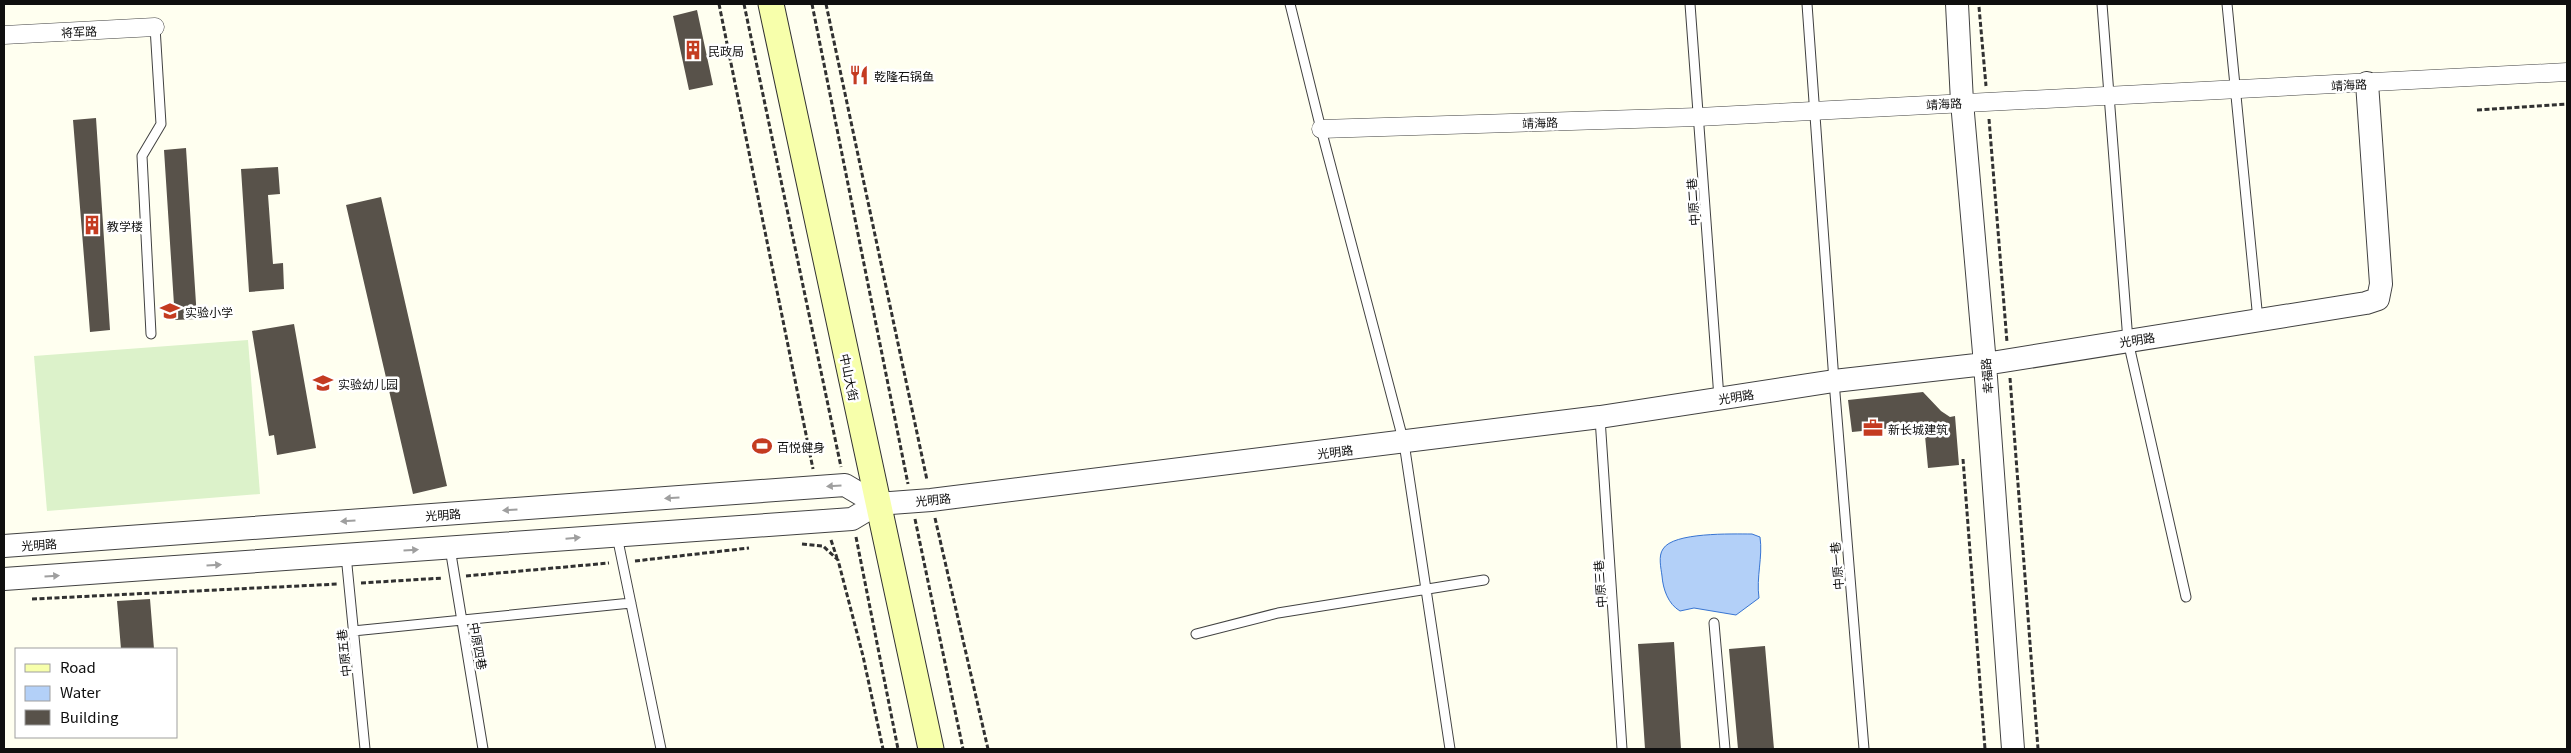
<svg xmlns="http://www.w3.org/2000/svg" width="2571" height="753" font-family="Georgia,'Noto Sans SC',serif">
<rect width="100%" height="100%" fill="#fffff0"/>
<path fill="#dcf2ca" d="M248,340L260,494L47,511L34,356Z"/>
<path fill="#b3d0f8" stroke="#3774d2" d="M1752,534L1760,537C1763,557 1756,577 1759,598L1736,615L1694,608L1680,611C1668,604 1663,589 1662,576C1661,568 1658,556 1663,549C1673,532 1732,534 1752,534Z"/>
<path fill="#58524a" d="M697,10L713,85L689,90L673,16Z
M96,118L110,330L90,332L73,120Z
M186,148L197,319L175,320L164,150Z
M278,167L280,194L268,195L273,264L283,263L284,289L249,292L241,169Z
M381,197L447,486L413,494L346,205Z
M294,324L316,448L277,455L274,435L269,436L252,331Z
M1923,392L1941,411L1950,417L1955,416L1959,465L1928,468L1924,425L1852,432L1848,400Z
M150,599L154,649H121L117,601Z
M1674,642L1681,749H1645L1638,644Z
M1765,646L1774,749H1738L1729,649Z"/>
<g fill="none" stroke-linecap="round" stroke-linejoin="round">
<defs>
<path id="service" d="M1290,4L1321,129L1404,443L1450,749
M1690,4L1719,398
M1807,4L1834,381L1864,749
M2102,4L2128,341L2186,597
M2227,4L2258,320
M151,334L142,156L161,124L155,27
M1600,418L1622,749
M617,536L661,749
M450,548L483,749
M346,555L365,749
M1714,623L1725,749
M353,631L631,603
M1196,634L1278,613L1484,580"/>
<path id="minor" d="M4,35L155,27
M1321,129L1698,117L2567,72"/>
<path id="tertiary" d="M1957,4L1962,102L1985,364L2013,749
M4,546L845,485L877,504
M4,579L852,519L877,504L931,500L1600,417L1834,381L1985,364L2366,303L2378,299L2381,284L2367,83"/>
<path id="secondary" d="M771,4L931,749"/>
</defs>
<use href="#service" stroke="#424242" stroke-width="11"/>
<use href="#minor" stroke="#424242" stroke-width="19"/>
<use href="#tertiary" stroke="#424242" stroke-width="24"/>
<use href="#secondary" stroke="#313131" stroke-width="27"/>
<path stroke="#313131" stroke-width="3" stroke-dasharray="5 2.5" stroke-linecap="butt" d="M719,4L813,469
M744,4L841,467
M812,4L908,484
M826,4L927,480
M1979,7L1986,86
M2477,110L2567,104
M1989,119L2007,342
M2010,378L2038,749
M1963,459L1985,749
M935,518L988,749
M915,519L963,749
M856,537L898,749
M831,540L837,558
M802,544L823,546L838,560L863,656L883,749
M635,561L749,548
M466,576L609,563
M361,583L443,578
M32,599L338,584"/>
<use href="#service" stroke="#fff" stroke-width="9"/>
<use href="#minor" stroke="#fff" stroke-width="18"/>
<use href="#tertiary" stroke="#fff" stroke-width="22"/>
<use href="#secondary" stroke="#f7ffab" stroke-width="25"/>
</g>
<defs><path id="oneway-solid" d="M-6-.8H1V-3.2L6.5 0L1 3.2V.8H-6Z" transform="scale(1.25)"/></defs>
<g fill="#9f9f9f">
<use href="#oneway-solid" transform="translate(834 486) rotate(176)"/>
<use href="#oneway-solid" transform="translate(672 498) rotate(176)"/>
<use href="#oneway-solid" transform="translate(510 510) rotate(176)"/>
<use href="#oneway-solid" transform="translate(348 521) rotate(176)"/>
<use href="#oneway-solid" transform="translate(573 538) rotate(-5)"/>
<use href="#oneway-solid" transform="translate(411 550) rotate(-4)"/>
<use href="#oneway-solid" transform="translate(214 565) rotate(-4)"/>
<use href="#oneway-solid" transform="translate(52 576) rotate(-4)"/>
</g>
<defs>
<symbol id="building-bare" viewBox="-9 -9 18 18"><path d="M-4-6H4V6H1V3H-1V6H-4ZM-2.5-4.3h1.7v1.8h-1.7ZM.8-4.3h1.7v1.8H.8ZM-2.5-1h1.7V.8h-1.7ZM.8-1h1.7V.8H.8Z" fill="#c43b21" stroke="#fff" stroke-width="2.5" paint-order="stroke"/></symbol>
<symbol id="restaurant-bare" viewBox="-9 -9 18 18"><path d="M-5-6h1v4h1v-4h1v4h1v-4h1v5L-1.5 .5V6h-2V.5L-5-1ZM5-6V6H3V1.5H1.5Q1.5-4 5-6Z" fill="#c43b21" stroke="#fff" stroke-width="2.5" paint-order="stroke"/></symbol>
<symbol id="school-bare" viewBox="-9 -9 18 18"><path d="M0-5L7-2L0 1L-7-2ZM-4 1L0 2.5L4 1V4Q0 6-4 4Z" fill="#c43b21" stroke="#fff" stroke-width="2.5" paint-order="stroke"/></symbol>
<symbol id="office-bare" viewBox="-9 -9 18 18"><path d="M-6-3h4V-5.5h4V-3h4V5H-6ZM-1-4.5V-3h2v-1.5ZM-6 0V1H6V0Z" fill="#c43b21" stroke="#fff" stroke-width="2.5" paint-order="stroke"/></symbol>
<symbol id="stadium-bare" viewBox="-9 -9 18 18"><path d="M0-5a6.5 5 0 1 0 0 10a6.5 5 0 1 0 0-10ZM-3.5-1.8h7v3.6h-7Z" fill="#c43b21" stroke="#fff" stroke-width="2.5" paint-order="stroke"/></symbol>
</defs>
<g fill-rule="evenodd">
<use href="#building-bare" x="679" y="36" width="28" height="28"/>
<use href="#restaurant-bare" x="845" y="61" width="28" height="28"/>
<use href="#building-bare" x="78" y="211" width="28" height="28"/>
<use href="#school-bare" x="156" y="297" width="28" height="28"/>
<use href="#school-bare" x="309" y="369" width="28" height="28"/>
<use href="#office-bare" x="1859" y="414" width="28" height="28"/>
<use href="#stadium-bare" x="748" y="432" width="28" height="28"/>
</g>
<g text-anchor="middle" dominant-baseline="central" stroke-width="5" stroke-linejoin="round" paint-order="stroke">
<g font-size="12" fill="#0f0f0f" stroke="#fff">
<text transform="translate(79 31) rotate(-3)">将军路</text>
<text transform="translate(2349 84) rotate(-3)">靖海路</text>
<text transform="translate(1944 103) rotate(-3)">靖海路</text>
<text transform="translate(1540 122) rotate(-2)">靖海路</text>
<text transform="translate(1692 202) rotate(-94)">中原二巷</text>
<text transform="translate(2137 339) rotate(-9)">光明路</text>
<text transform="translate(1986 376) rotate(-94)">幸福路</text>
<text transform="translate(850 377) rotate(78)">中山大街</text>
<text transform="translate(1736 396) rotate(-9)">光明路</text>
<text transform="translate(1335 451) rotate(-7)">光明路</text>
<text transform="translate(933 499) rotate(-6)">光明路</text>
<text transform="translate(443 514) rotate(-4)">光明路</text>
<text transform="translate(39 544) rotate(-4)">光明路</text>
<text transform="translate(1836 566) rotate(-95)">中原一巷</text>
<text transform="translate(1599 584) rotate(-94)">中原三巷</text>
<text transform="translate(479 646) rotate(80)">中原四巷</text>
<text transform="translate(343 653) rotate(-96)">中原五巷</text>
</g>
<g font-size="12" fill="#0f0f0f" stroke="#fff" text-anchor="start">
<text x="708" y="50">民政局</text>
<text x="874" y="75">乾隆石锅鱼</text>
<text x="107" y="225">教学楼</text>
<text x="185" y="311">实验小学</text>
<text x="338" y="383">实验幼儿园</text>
<text x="1888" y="428">新长城建筑</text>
<text x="777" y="446">百悦健身</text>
</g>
</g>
<rect width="2571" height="753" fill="none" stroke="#0f0f0f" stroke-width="10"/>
<rect x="15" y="648" width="162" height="90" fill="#ffffff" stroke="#9f9f9f"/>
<rect x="25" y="664" width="25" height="8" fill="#f7ffab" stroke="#9f9f9f"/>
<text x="60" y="673" font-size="15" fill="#0f0f0f">Road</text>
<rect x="25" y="686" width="25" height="15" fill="#b3d0f8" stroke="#9f9f9f"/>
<text x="60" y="698" font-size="15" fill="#0f0f0f">Water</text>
<rect x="25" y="710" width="25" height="15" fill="#58524a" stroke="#9f9f9f"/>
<text x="60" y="723" font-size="15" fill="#0f0f0f">Building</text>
</svg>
